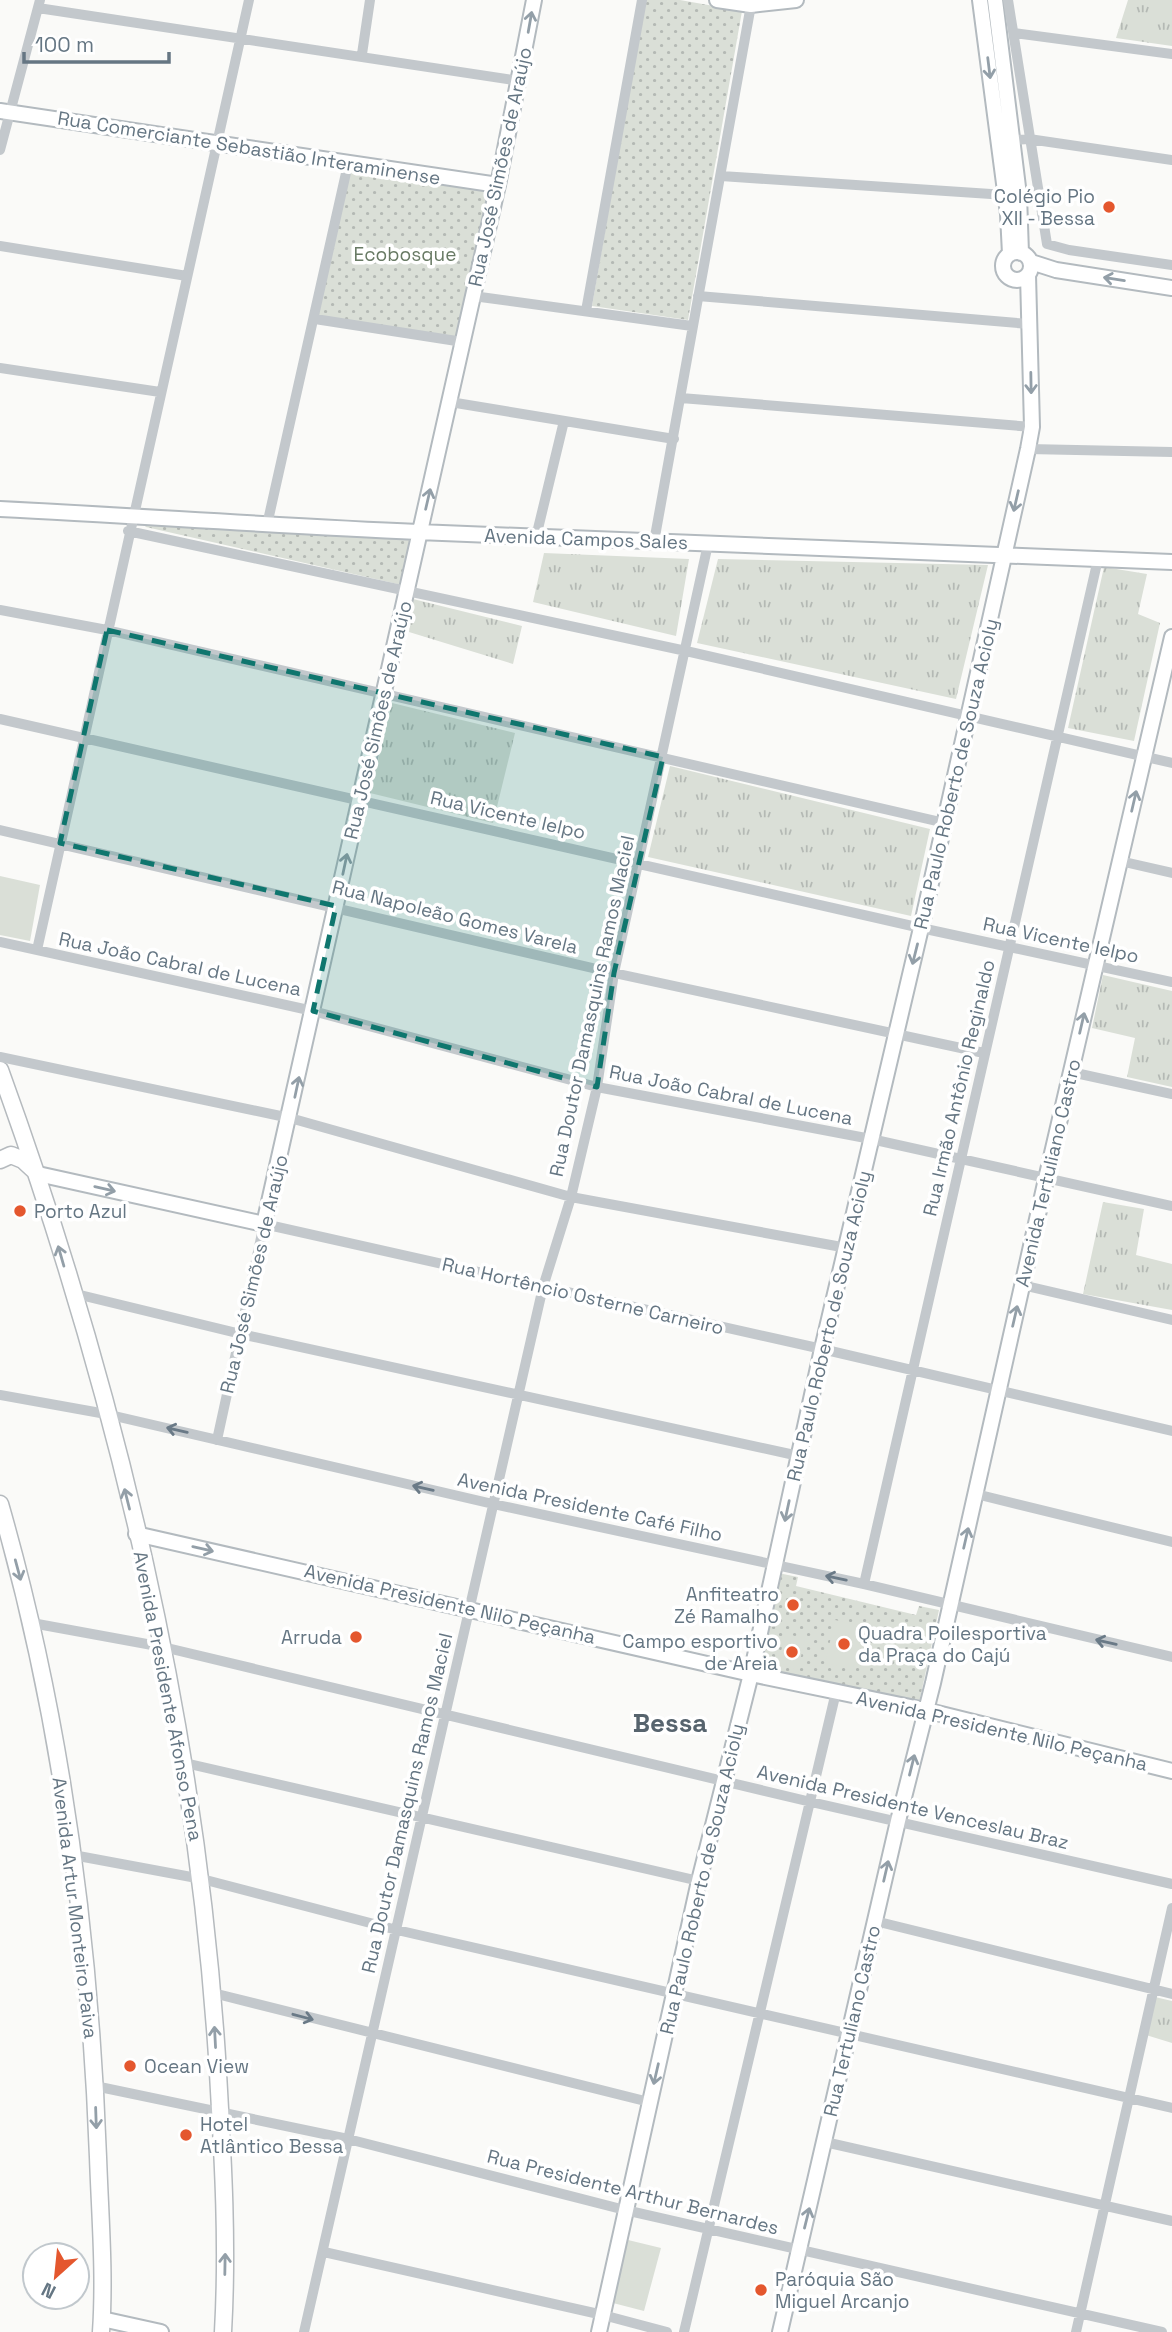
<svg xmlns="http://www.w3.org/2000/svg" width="1172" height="2332" font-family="'Space Grotesk',sans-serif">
<defs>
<pattern id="grass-tufts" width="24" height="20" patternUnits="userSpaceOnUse" patternTransform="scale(1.75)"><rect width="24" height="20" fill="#dadfd7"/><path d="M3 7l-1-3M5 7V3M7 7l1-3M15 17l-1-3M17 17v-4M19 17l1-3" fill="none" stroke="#b4b9b4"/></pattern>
<pattern id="park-dots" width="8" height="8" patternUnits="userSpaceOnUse" patternTransform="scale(1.75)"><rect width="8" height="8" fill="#dadfd7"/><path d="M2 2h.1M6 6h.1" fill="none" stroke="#b4b9b4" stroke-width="1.8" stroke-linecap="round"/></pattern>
</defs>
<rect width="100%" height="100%" fill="#fafaf8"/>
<path fill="url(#grass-tufts)" d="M1128,0H1172V46L1116,38Z
M544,553L689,559L676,636L533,602Z
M718,559L988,565L956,699L697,643Z
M1104,567L1147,574L1138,614L1160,623L1134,741L1068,728Z
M413,599L522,626L513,664L409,632Z
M392,703L515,733L493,823L370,793Z
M670,766L930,829L911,916L648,857Z
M1103,975L1172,991V1087L1127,1077L1135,1038L1092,1028Z
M1103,1202L1144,1209L1136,1255L1172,1264V1310L1083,1294Z
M1155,1997L1172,2001V2043L1146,2035Z"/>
<path fill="url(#park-dots)" d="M645,0H680L742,11L688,320L592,306Z
M348,164L498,185L463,342L316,319Z
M142,523L411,540L402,585L146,527Z
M778,1573L798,1577L796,1586L916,1615L919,1606L939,1610L919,1703L755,1667Z"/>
<path fill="#dadfd7" d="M0,876L40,885L30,941L0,935Z
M835,1620L863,1626L853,1669L825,1663Z
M785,1634L805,1638L798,1670L778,1665Z
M628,2240L661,2248L644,2311L613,2303Z"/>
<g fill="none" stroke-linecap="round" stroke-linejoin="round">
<defs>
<path id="secondary" d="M717,0L751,5L796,0
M980,0L1008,214L1010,254
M995,0L1019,195L1021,253
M0,111L498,185
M1003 266a14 14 0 1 1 28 0a14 14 0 1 1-28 0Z
M1031,262L1056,270L1172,288
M0,509C139,516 279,526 418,532C669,544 921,550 1172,562
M38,1174L264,1224L498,185L534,0
M136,1534L751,1674L925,1710L1172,1771
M102,2319L161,2332
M599,2332L699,1881L751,1674L822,1349L921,928L1028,449L1032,427L1028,275
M780,2332L898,1821L933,1683L1046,1179L1172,637"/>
<path id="primary" d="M0,1070C116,1389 198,1734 218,2073C223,2160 228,2245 223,2332
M0,1160L11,1155L23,1160L36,1172
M0,1504C61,1716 90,1937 98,2157C100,2215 105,2274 101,2332"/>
</defs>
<use href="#secondary" stroke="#b3babf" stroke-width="18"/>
<use href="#primary" stroke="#b5babe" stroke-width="19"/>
<path stroke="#c3c8cc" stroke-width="10" d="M1008,0L1047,244L1069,250L1172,265
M38,8L520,81
M1014,33L1172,54
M362,54L370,0
M1012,140L1029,139L1172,160
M0,150L40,0
M721,176L1006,195
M0,246L187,276
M473,296L692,326
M698,296L1029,324
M586,311L642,0
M315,319L463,342
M0,368L160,392
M681,398L1032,427
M450,402L674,439
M1028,449L1172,452
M267,525L348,164
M128,531L686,651L1172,763
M536,537L564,421
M654,542L751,5
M0,610L107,630L945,823
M0,719L921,928L1172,982
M0,830L614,973L984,1053
M1120,861L1172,873
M0,942L313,1011L597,1087L871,1139L1172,1206
M37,950L249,0
M0,1057L290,1118L571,1197L847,1248
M1071,1072L1172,1094
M1022,1285L1172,1320
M72,1293L241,1334L799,1456
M0,1395L106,1414L493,1504L864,1584L1172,1657
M217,1440L264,1224L822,1349L1172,1431
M976,1494L1172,1542
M864,1584L1098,559
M32,1623L163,1647L811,1802L1172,1884
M185,1763L699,1881
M73,1855L202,1879L397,1930L1172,2108
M875,1921L1172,1994
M213,1993L649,2102
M95,2086L348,2139L625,2210L1162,2332
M825,2142L1172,2221
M324,2252L603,2315L667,2332
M304,2332L543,1287L571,1197L597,1087L614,973L708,544
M684,2332L836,1692
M1076,2332L1172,1908"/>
<use href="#secondary" stroke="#fff" stroke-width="14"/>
<use href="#primary" stroke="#fff" stroke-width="16"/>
</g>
<defs><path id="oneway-shaft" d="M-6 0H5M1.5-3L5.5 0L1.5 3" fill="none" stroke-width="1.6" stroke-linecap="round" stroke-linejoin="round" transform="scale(1.75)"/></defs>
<g stroke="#939fa8">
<use href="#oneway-shaft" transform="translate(530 22) rotate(-80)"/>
<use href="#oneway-shaft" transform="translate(989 68) rotate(83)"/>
<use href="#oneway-shaft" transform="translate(1114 279) rotate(-171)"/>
<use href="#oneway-shaft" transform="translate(1031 383) rotate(89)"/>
<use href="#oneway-shaft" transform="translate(428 499) rotate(-77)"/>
<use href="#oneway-shaft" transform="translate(1016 501) rotate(103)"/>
<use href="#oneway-shaft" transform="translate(1134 801) rotate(-77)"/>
<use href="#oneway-shaft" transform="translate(345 864) rotate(-78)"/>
<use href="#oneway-shaft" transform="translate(915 954) rotate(104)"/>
<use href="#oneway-shaft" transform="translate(1082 1023) rotate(-77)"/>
<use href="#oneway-shaft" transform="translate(297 1087) rotate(-78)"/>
<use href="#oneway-shaft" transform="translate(105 1189) rotate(13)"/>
<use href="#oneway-shaft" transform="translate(61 1256) rotate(-106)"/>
<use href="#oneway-shaft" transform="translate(1015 1316) rotate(-77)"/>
<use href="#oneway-shaft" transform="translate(127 1499) rotate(-104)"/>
<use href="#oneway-shaft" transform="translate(787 1511) rotate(102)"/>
<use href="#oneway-shaft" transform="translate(966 1538) rotate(-77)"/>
<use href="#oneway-shaft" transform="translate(203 1549) rotate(13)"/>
<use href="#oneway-shaft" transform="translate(18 1570) rotate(75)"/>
<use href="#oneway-shaft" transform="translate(912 1765) rotate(-76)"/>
<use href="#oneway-shaft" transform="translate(886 1871) rotate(-77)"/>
<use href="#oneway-shaft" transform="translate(215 2037) rotate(-93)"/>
<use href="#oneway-shaft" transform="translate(656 2074) rotate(103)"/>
<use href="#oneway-shaft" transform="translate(96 2118) rotate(88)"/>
<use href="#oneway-shaft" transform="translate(807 2218) rotate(-76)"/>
<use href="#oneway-shaft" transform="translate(225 2264) rotate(-89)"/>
</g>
<g stroke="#6a7a87">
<use href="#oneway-shaft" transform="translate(177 1430) rotate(-167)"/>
<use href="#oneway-shaft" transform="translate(423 1488) rotate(-167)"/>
<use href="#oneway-shaft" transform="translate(836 1578) rotate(-168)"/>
<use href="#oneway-shaft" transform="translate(1106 1642) rotate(-167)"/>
<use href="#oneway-shaft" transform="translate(303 2017) rotate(15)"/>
</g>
<path fill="#0f766e" fill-opacity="0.2" stroke="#0f766e" stroke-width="5" stroke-dasharray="14 9" stroke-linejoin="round" d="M107,630L663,757L614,973L597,1087L313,1011L336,906L60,843Z"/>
<g fill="#e4572e" stroke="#fff" stroke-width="2.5">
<circle cx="1109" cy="207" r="7"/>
<circle cx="20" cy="1211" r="7"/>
<circle cx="793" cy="1605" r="7"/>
<circle cx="356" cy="1637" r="7"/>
<circle cx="844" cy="1644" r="7"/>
<circle cx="792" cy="1652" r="7"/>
<circle cx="130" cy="2066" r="7"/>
<circle cx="186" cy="2135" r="7"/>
<circle cx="761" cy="2290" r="7"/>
</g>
<g text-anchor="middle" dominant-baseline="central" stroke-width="7" stroke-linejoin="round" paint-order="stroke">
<g font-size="19" fill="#657683" stroke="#fff">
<text transform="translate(249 148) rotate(9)">Rua Comerciante Sebastião Interaminense</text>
<text transform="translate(500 167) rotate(-78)">Rua José Simões de Araújo</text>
<text transform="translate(586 539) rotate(2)">Avenida Campos Sales</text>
<text transform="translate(378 720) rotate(-77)">Rua José Simões de Araújo</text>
<text transform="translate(956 774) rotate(-77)">Rua Paulo Roberto de Souza Acioly</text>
<text transform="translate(508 815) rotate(13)">Rua Vicente Ielpo</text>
<text transform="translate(455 917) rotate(14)">Rua Napoleão Gomes Varela</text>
<text transform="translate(1061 940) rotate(12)">Rua Vicente Ielpo</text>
<text transform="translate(180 964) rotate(12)">Rua João Cabral de Lucena</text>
<text transform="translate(592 1006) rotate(-78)">Rua Doutor Damasquins Ramos Maciel</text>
<text transform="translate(959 1088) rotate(-77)">Rua Irmão Antônio Reginaldo</text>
<text transform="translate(731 1095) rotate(11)">Rua João Cabral de Lucena</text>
<text transform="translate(1048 1173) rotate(-77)">Avenida Tertuliano Castro</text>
<text transform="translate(254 1274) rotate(-77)">Rua José Simões de Araújo</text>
<text transform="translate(583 1296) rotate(13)">Rua Hortêncio Osterne Carneiro</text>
<text transform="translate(829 1326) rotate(-77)">Rua Paulo Roberto de Souza Acioly</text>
<text transform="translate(590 1507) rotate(12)">Avenida Presidente Café Filho</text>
<text transform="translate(450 1604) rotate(13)">Avenida Presidente Nilo Peçanha</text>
<text transform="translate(168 1696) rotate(79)">Avenida Presidente Afonso Pena</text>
<text transform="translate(1002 1731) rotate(13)">Avenida Presidente Nilo Peçanha</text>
<text transform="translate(407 1803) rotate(-77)">Rua Doutor Damasquins Ramos Maciel</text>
<text transform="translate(913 1807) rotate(13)">Avenida Presidente Venceslau Braz</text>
<text transform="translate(702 1879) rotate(-77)">Rua Paulo Roberto de Souza Acioly</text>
<text transform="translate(75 1908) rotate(83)">Avenida Artur Monteiro Paiva</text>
<text transform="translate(852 2021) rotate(-77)">Rua Tertuliano Castro</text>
<text transform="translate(633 2192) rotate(14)">Rua Presidente Arthur Bernardes</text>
</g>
<g font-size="19" fill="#657683" stroke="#fff" text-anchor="start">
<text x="1095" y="196" text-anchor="end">Colégio Pio<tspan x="1095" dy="22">XII - Bessa</tspan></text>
<text x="34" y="1211">Porto Azul</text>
<text x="779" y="1594" text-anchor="end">Anfiteatro<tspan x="779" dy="22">Zé Ramalho</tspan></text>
<text x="858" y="1633">Quadra Poilesportiva<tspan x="858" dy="22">da Praça do Cajú</tspan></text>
<text x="342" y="1637" text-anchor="end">Arruda</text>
<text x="778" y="1641" text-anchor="end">Campo esportivo<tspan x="778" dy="22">de Areia</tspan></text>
<text x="144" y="2066">Ocean View</text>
<text x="200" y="2124">Hotel<tspan x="200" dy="22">Atlântico Bessa</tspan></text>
<text x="775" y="2279">Paróquia São<tspan x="775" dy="22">Miguel Arcanjo</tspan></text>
</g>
<g font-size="19" fill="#687a64" stroke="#fff">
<text x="405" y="254">Ecobosque</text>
</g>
<g font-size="26" font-weight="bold" fill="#57646e" stroke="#fff">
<text x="670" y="1723">Bessa</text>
</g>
</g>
<g transform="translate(56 2276) rotate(207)"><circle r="33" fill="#ffffff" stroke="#c1c8cd" stroke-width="2"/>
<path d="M0-5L12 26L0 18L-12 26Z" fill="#e4572e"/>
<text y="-10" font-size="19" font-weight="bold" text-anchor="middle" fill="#657683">N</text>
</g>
<path d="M24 52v10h145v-10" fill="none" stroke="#657683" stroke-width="3.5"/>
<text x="35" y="52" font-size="21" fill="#657683" stroke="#ffffff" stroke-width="5" paint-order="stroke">100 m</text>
</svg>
